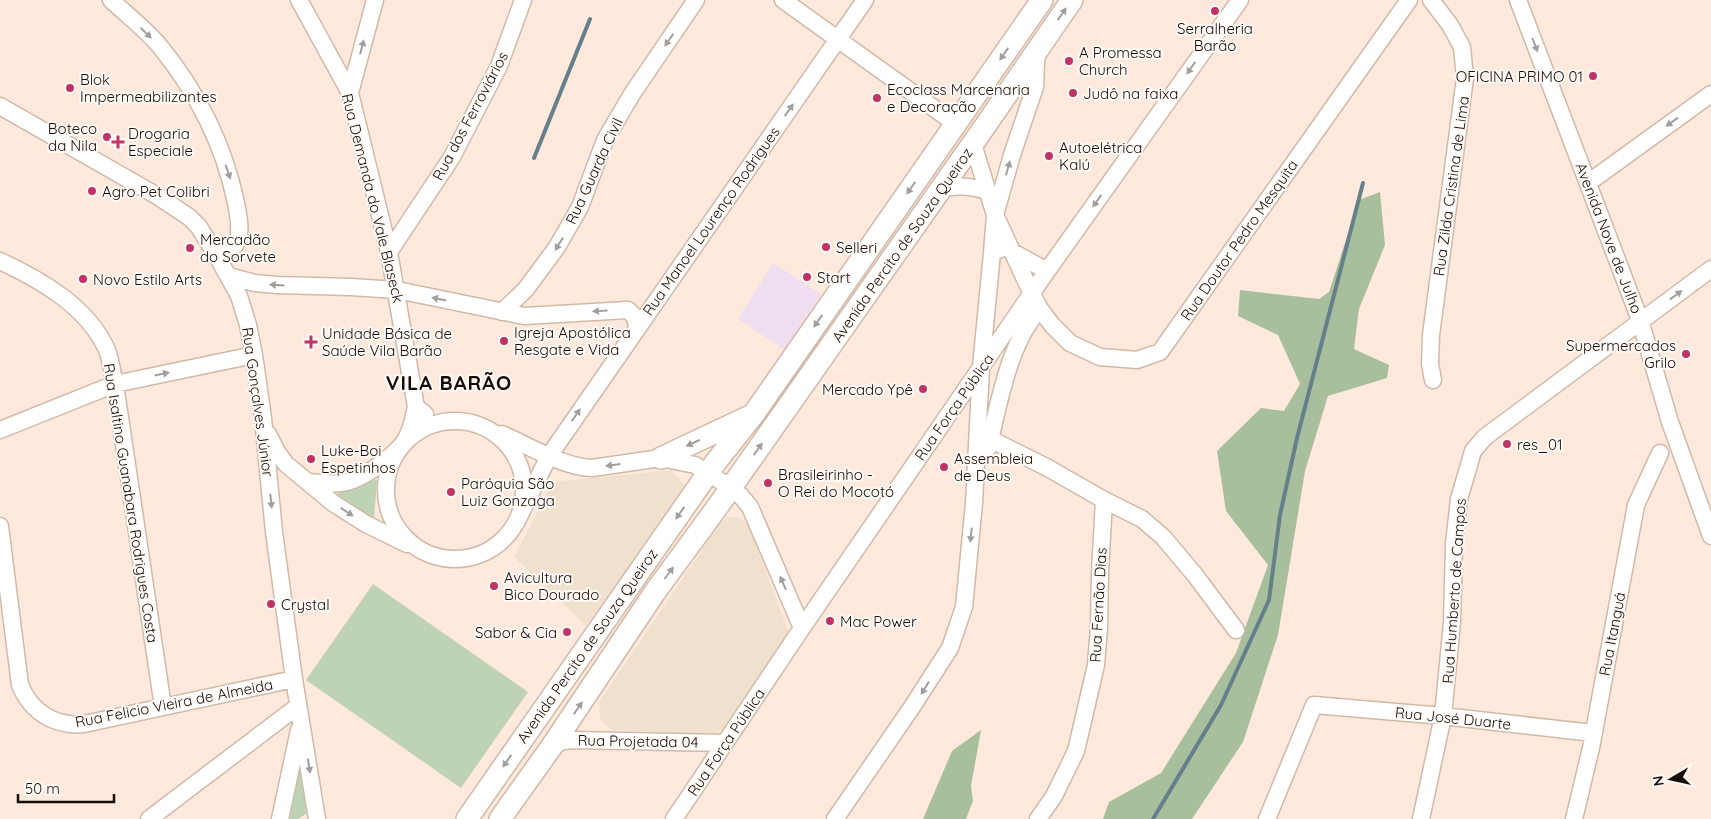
<svg xmlns="http://www.w3.org/2000/svg" width="1711" height="819" font-family="Quicksand,sans-serif">
<rect width="100%" height="100%" fill="#fee9dc"/>
<path fill="#eedef0" d="M773,263L821,294L785,350L738,319Z"/>
<path fill="#f0e1ce" d="M671,470L688,488L586,626L514,557L553,482Z
M727,517H737L744,521L749,527L789,633L731,720L722,730L716,734L613,730L606,726L600,718L599,702L720,523Z"/>
<path fill="#bed3b4" d="M371,480H377L374,519L336,494Z
M373,584L528,692L461,788L306,680Z
M300,750L309,812L298,819H290Z"/>
<path fill="#a8bf9d" d="M1380,192L1385,245L1359,309L1354,349L1389,365L1387,378L1328,396L1305,471L1278,635L1243,742L1192,819H1103L1109,802L1161,773L1236,653L1268,565L1226,511L1217,451L1261,408L1284,411L1300,384L1278,335L1238,316L1240,290L1319,299L1329,292L1359,200Z
M981,730L971,786L973,801L966,819H923L952,751Z"/>
<g fill="none" stroke-linecap="round" stroke-linejoin="round">
<path stroke="#65808b" stroke-width="4" d="M534,158L590,19
M1153,819L1221,705L1269,600L1280,515L1297,438L1363,183"/>
<defs>
<path id="minor" d="M111,0C126,14 144,28 158,44C196,90 224,145 236,203C238,214 242,230 237,241C234,250 225,253 218,258
M299,0L350,93L389,252L416,407
M783,0L956,124
M1431,0L1450,25L1462,47L1465,78L1431,335L1430,364L1433,380
M1518,0L1640,320L1670,422L1711,536
M350,93L375,0
M0,106L159,197L189,217L199,227L218,258L239,296L248,325L254,355L263,418L274,532L294,679L317,819
M973,144L995,215L1032,294L1040,309L1052,325L1070,343L1100,357L1137,360L1160,352L1409,0
M1588,183L1711,94
M941,189C957,184 972,187 988,191
M1000,249L992,253L995,215L1012,155L1035,87L1036,61L1038,51
M1011,251L1047,271
M389,252L452,157L499,66L523,0
M0,261C41,280 88,307 107,350C111,360 112,373 115,384L163,707
M228,276L255,283L277,285L351,287L397,290L524,316L628,310L635,317L637,327
M502,312L526,289L557,247L580,207L605,140L632,94L696,0
M386 490a69 69 0 1 1 138 0a69 69 0 1 1-138 0Z
M0,430L115,384L254,355
M268,434L277,452L286,464L333,503L366,524L407,544
M502,434C529,446 563,467 592,468L661,458L695,465L722,482L741,496L750,507L802,628
M990,439L1048,468L1104,500L1142,519L1163,537L1195,575L1236,630
M988,448C999,405 1008,343 1040,309
M308,482C321,483 334,485 347,482C365,477 388,460 401,446C410,436 413,420 416,407L425,414
M516,523L549,456L865,0
M0,526L20,685C31,712 55,727 84,724L294,679
M552,746L563,741L573,740L725,743
M149,819L298,706
M280,819L299,730
M674,819L802,628L1047,271L1240,0
M835,819L912,707L950,648L964,607L974,503L981,367L992,253
M1038,819L1054,796L1076,751L1096,665L1099,627L1100,573L1104,500
M1267,819L1314,705L1443,716L1593,733
M1421,819L1443,716L1452,622L1454,544L1459,499L1473,451L1485,437L1711,269
M1574,819L1591,748L1636,505L1660,453"/>
<path id="major" d="M661,458L748,417
M467,819L715,463L753,415L1042,0
M500,819L552,746L655,592L718,506L983,129L1072,0"/>
</defs>
<use href="#minor" stroke="#d1b9a8" stroke-width="19"/>
<use href="#major" stroke="#d1b9a8" stroke-width="24"/>
<use href="#minor" stroke="#fff" stroke-width="16"/>
<use href="#major" stroke="#fff" stroke-width="21"/>
</g>
<defs><path id="oneway-solid" d="M-6-.8H1V-3.2L6.5 0L1 3.2V.8H-6Z" transform="scale(1.25)"/></defs>
<g fill="#a29e9c">
<use href="#oneway-solid" transform="translate(1062 14) rotate(-55)"/>
<use href="#oneway-solid" transform="translate(146 33) rotate(43)"/>
<use href="#oneway-solid" transform="translate(669 40) rotate(125)"/>
<use href="#oneway-solid" transform="translate(1535 45) rotate(69)"/>
<use href="#oneway-solid" transform="translate(362 47) rotate(-75)"/>
<use href="#oneway-solid" transform="translate(1004 54) rotate(125)"/>
<use href="#oneway-solid" transform="translate(1191 68) rotate(125)"/>
<use href="#oneway-solid" transform="translate(789 110) rotate(-55)"/>
<use href="#oneway-solid" transform="translate(1672 122) rotate(144)"/>
<use href="#oneway-solid" transform="translate(1008 168) rotate(-74)"/>
<use href="#oneway-solid" transform="translate(228 172) rotate(71)"/>
<use href="#oneway-solid" transform="translate(911 188) rotate(125)"/>
<use href="#oneway-solid" transform="translate(1097 201) rotate(125)"/>
<use href="#oneway-solid" transform="translate(559 244) rotate(122)"/>
<use href="#oneway-solid" transform="translate(277 285) rotate(-177)"/>
<use href="#oneway-solid" transform="translate(1676 295) rotate(-36)"/>
<use href="#oneway-solid" transform="translate(439 299) rotate(-168)"/>
<use href="#oneway-solid" transform="translate(600 311) rotate(176)"/>
<use href="#oneway-solid" transform="translate(818 321) rotate(125)"/>
<use href="#oneway-solid" transform="translate(162 374) rotate(-12)"/>
<use href="#oneway-solid" transform="translate(576 415) rotate(-56)"/>
<use href="#oneway-solid" transform="translate(693 443) rotate(155)"/>
<use href="#oneway-solid" transform="translate(758 449) rotate(-55)"/>
<use href="#oneway-solid" transform="translate(613 465) rotate(172)"/>
<use href="#oneway-solid" transform="translate(271 501) rotate(84)"/>
<use href="#oneway-solid" transform="translate(347 512) rotate(33)"/>
<use href="#oneway-solid" transform="translate(680 513) rotate(125)"/>
<use href="#oneway-solid" transform="translate(971 535) rotate(96)"/>
<use href="#oneway-solid" transform="translate(669 573) rotate(-53)"/>
<use href="#oneway-solid" transform="translate(783 583) rotate(-113)"/>
<use href="#oneway-solid" transform="translate(925 688) rotate(122)"/>
<use href="#oneway-solid" transform="translate(578 708) rotate(-56)"/>
<use href="#oneway-solid" transform="translate(507 761) rotate(125)"/>
<use href="#oneway-solid" transform="translate(309 766) rotate(81)"/>
</g>
<g fill="#c03366" stroke="#fffaf6" stroke-width="2">
<circle cx="1215" cy="11" r="5"/>
<circle cx="1069" cy="61" r="5"/>
<circle cx="1593" cy="76" r="5"/>
<circle cx="70" cy="88" r="5"/>
<circle cx="1073" cy="93" r="5"/>
<circle cx="877" cy="98" r="5"/>
<circle cx="107" cy="137" r="5"/>
<path d="M115.5 134.5h5v5h5v5h-5v5h-5v-5h-5v-5h5z"/>
<circle cx="1049" cy="156" r="5"/>
<circle cx="92" cy="191" r="5"/>
<circle cx="826" cy="247" r="5"/>
<circle cx="190" cy="248" r="5"/>
<circle cx="807" cy="277" r="5"/>
<circle cx="83" cy="279" r="5"/>
<circle cx="504" cy="341" r="5"/>
<path d="M308.5 334.5h5v5h5v5h-5v5h-5v-5h-5v-5h5z"/>
<circle cx="1686" cy="354" r="5"/>
<circle cx="923" cy="389" r="5"/>
<circle cx="1507" cy="444" r="5"/>
<circle cx="311" cy="459" r="5"/>
<circle cx="944" cy="467" r="5"/>
<circle cx="768" cy="483" r="5"/>
<circle cx="451" cy="492" r="5"/>
<circle cx="494" cy="586" r="5"/>
<circle cx="271" cy="604" r="5"/>
<circle cx="830" cy="621" r="5"/>
<circle cx="567" cy="632" r="5"/>
</g>
<g text-anchor="middle" dominant-baseline="central" stroke-width="4" stroke-linejoin="round" paint-order="stroke">
<g font-size="15" fill="#160d08" stroke="#fffaf6" text-anchor="start">
<text x="1215" y="28" text-anchor="middle">Serralheria<tspan x="1215" dy="17">Barão</tspan></text>
<text x="1079" y="52">A Promessa<tspan x="1079" dy="17">Church</tspan></text>
<text x="1583" y="76" text-anchor="end">OFICINA PRIMO 01</text>
<text x="80" y="79">Blok<tspan x="80" dy="17">Impermeabilizantes</tspan></text>
<text x="887" y="89">Ecoclass Marcenaria<tspan x="887" dy="17">e Decoração</tspan></text>
<text x="1083" y="93">Judô na faixa</text>
<text x="97" y="128" text-anchor="end">Boteco<tspan x="97" dy="17">da Nila</tspan></text>
<text x="128" y="133">Drogaria<tspan x="128" dy="17">Especiale</tspan></text>
<text x="1059" y="147">Autoelétrica<tspan x="1059" dy="17">Kalú</tspan></text>
<text x="102" y="191">Agro Pet Colibri</text>
<text x="200" y="239">Mercadão<tspan x="200" dy="17">do Sorvete</tspan></text>
<text x="836" y="247">Selleri</text>
<text x="817" y="277">Start</text>
<text x="93" y="279">Novo Estilo Arts</text>
<text x="514" y="332">Igreja Apostólica<tspan x="514" dy="17">Resgate e Vida</tspan></text>
<text x="322" y="333">Unidade Básica de<tspan x="322" dy="17">Saúde Vila Barão</tspan></text>
<text x="1676" y="345" text-anchor="end">Supermercados<tspan x="1676" dy="17">Grilo</tspan></text>
<text x="913" y="389" text-anchor="end">Mercado Ypê</text>
<text x="1517" y="444">res_01</text>
<text x="321" y="450">Luke-Boi<tspan x="321" dy="17">Espetinhos</tspan></text>
<text x="954" y="458">Assembleia<tspan x="954" dy="17">de Deus</tspan></text>
<text x="778" y="474">Brasileirinho -<tspan x="778" dy="17">O Rei do Mocotó</tspan></text>
<text x="461" y="483">Paróquia São<tspan x="461" dy="17">Luiz Gonzaga</tspan></text>
<text x="504" y="577">Avicultura<tspan x="504" dy="17">Bico Dourado</tspan></text>
<text x="281" y="604">Crystal</text>
<text x="840" y="621">Mac Power</text>
<text x="557" y="632" text-anchor="end">Sabor &amp; Cia</text>
</g>
<g font-size="15" fill="#160d08" stroke="#fffaf6">
<text transform="translate(470 116) rotate(-62)">Rua dos Ferroviários</text>
<text transform="translate(594 171) rotate(-65)">Rua Guarda Civil</text>
<text transform="translate(1451 186) rotate(-82)">Rua Zilda Cristina de Lima</text>
<text transform="translate(373 198) rotate(76)">Rua Demanda do Vale Blaseck</text>
<text transform="translate(711 221) rotate(-55)">Rua Manoel Lourenço Rodrigues</text>
<text transform="translate(1609 238) rotate(69)">Avenida Nove de Julho</text>
<text transform="translate(1239 240) rotate(-55)">Rua Doutor Pedro Mesquita</text>
<text transform="translate(902 245) rotate(-55)">Avenida Percito de Souza Queiroz</text>
<text transform="translate(258 402) rotate(82)">Rua Gonçalves Júnior</text>
<text transform="translate(954 407) rotate(-55)">Rua Força Pública</text>
<text transform="translate(131 503) rotate(81)">Rua Isaltino Guanabara Rodrigues Costa</text>
<text transform="translate(1454 591) rotate(-86)">Rua Humberto de Campos</text>
<text transform="translate(1098 605) rotate(-87)">Rua Fernão Dias</text>
<text transform="translate(1612 634) rotate(-79)">Rua Itanguá</text>
<text transform="translate(587 646) rotate(-55)">Avenida Percito de Souza Queiroz</text>
<text transform="translate(174 703) rotate(-11)">Rua Felicio Vieira de Almeida</text>
<text transform="translate(1453 718) rotate(6)">Rua José Duarte</text>
<text transform="translate(638 741) rotate(1)">Rua Projetada 04</text>
<text transform="translate(726 742) rotate(-56)">Rua Força Pública</text>
</g>
<g font-size="20" font-weight="bold" letter-spacing="1" fill="#160d08" stroke="#fffaf6">
<text x="449" y="382">VILA BARÃO</text>
</g>
</g>
<g transform="translate(1671 779) rotate(261)" stroke="#fffaf6" stroke-width="4" paint-order="stroke">
<path d="M0-4L9 19L0 12L-9 19Z" fill="#160d08"/>
<text y="-8" font-size="14" font-weight="bold" text-anchor="middle" fill="#160d08">N</text>
</g>
<path d="M18 794v8h96v-8" fill="none" stroke="#160d08" stroke-width="2.5"/>
<text x="25" y="794" font-size="15" fill="#160d08" stroke="#fffaf6" stroke-width="4" paint-order="stroke">50 m</text>
</svg>
